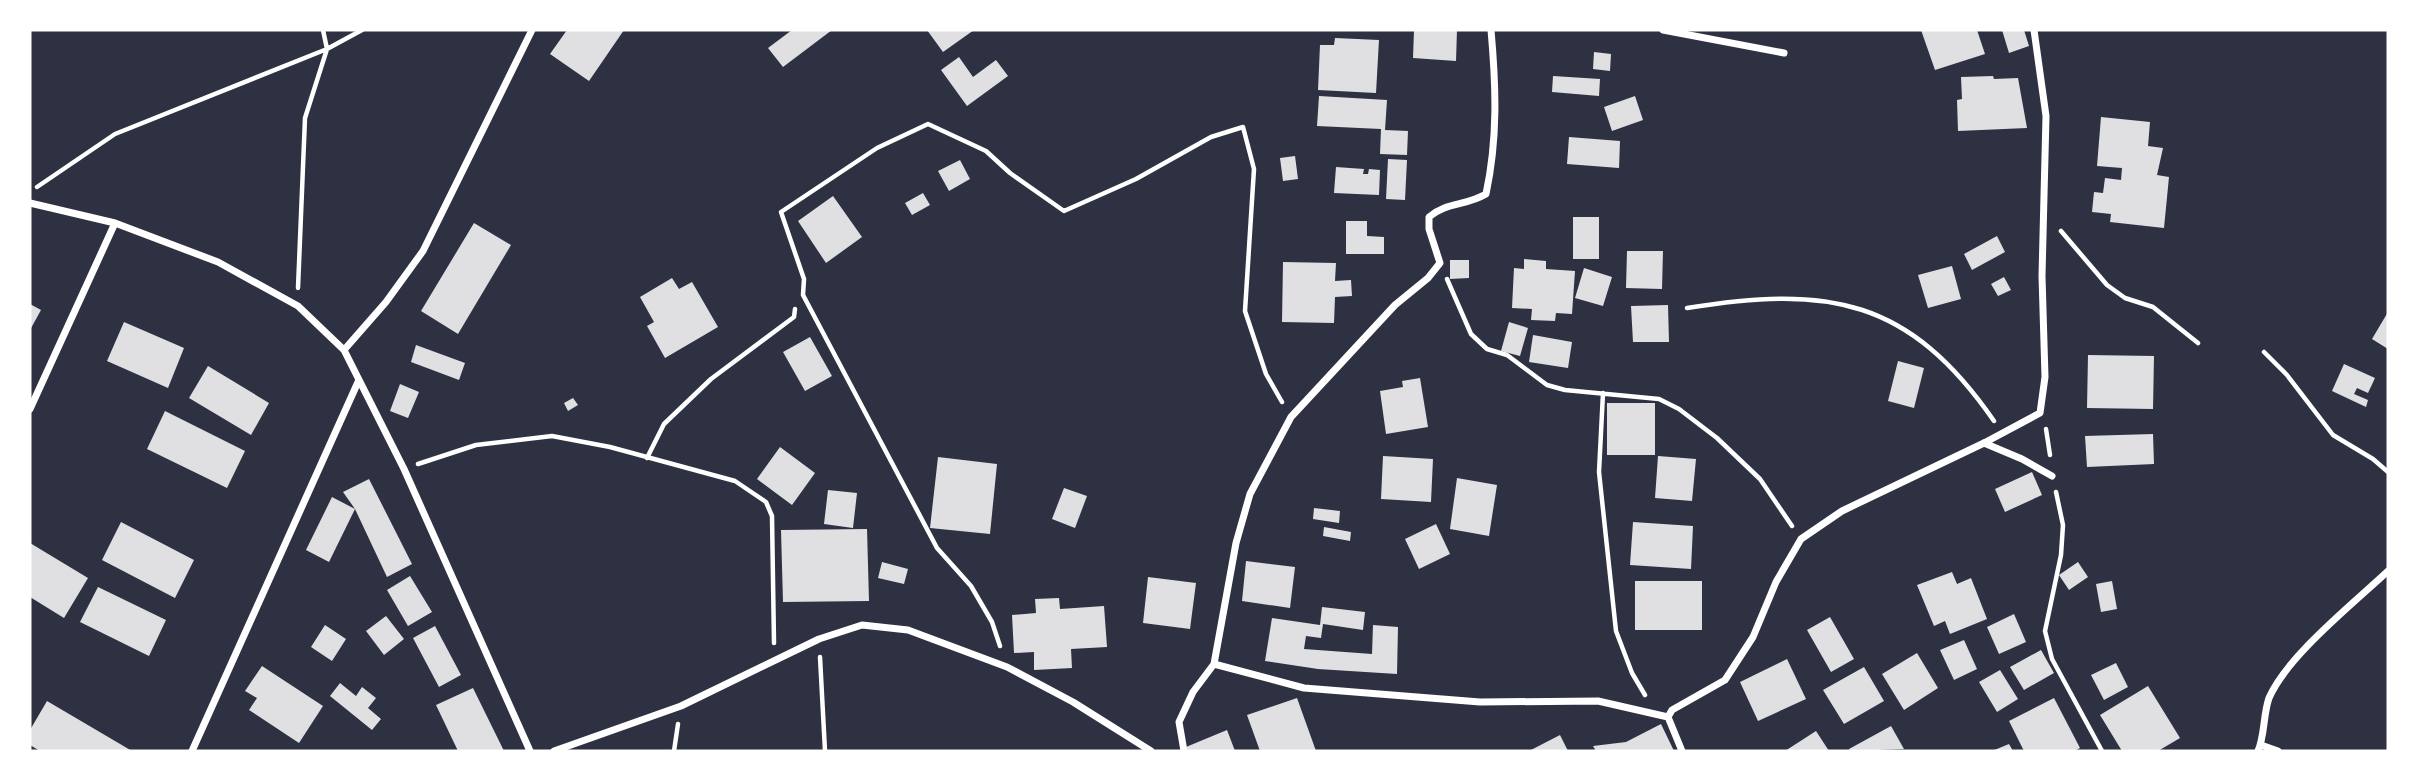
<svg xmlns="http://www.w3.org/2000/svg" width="2418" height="781" font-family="Rubik,sans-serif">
<rect width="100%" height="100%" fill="#2d3142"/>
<path fill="#e0e0e3" d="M567,30H624L589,81L550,54Z
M792,30H832L783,67L768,48Z
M927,30H974L943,52Z
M1414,30H1457L1456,61L1413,58Z
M1921,30H1977L1985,54L1935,70Z
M2002,30H2024L2029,46L2009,53Z
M1335,38L1379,40L1376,93L1318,90L1320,45H1334Z
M1594,52L1611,54L1610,71L1593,69Z
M959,57L973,77L996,60L1008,76L967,106L941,70Z
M1553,76L1600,79L1599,96L1552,92Z
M1993,76L1994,79L2018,78L2027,128L1958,131L1957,100L1962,99L1961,77Z
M1319,96L1387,100L1385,130L1408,131L1407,155L1380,154L1381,129L1317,126Z
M1635,96L1643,120L1612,131L1604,107Z
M2101,117L2150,122L2148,146L2163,148L2157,175L2169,177L2164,228L2110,222L2111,214L2092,212L2094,192L2103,193L2105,178L2121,180L2122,168L2097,166Z
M1569,137L1620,141L1619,168L1567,164Z
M1295,156L1298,179L1283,181L1280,158Z
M1388,159L1407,160L1405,200L1386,199Z
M960,160L970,179L949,191L938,171Z
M1336,167L1364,169L1363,174H1368L1369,169L1380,170L1379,195L1334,193Z
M923,193L930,205L912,215L905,203Z
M833,196L862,237L826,263L798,221Z
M1573,217H1599V259H1573Z
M1346,221H1367V236L1384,237V254H1346Z
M474,223L511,245L458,334L421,311Z
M1997,236L2005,252L1972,270L1964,254Z
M1627,251H1663L1662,289L1626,288Z
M1524,259L1546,261V269L1575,271L1572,314L1556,313L1555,321L1531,320L1532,309L1512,308L1514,268L1524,269Z
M1450,260H1469V278L1450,279Z
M1283,262L1336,263L1335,281L1351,280L1352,296L1335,297L1334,323L1282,322Z
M1952,266L1961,299L1928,308L1918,275Z
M1584,268L1612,277L1603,306L1575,298Z
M2004,277L2011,290L1998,296L1991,284Z
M672,278L679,289L692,282L718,327L665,358L647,326L654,322L640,297Z
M30,304L41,310L30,330Z
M1668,305L1669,342H1633L1631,306Z
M2388,312V349L2372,339Z
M124,322L184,348L168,388L107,361Z
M1509,322L1528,328L1520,356L1501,351Z
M1533,335L1572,342L1568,368L1529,362Z
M810,337L832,376L805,391L783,352Z
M416,345L465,363L459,380L411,362Z
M2088,355L2154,356L2153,409L2087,408Z
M1898,361L1924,368L1914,408L1888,401Z
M2344,364L2375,378L2368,393L2357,388L2354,394L2368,400L2366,407L2332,391Z
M208,366L269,403L251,435L189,398Z
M1420,378L1428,427L1386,434L1380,391L1403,387L1402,381Z
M400,384L419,392L408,418L390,411Z
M573,398L578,405L568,411L564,403Z
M1607,403H1655V455H1607Z
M165,411L245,451L227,488L147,449Z
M2153,434L2154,464L2087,467L2085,436Z
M780,447L815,473L792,505L757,479Z
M1383,456L1433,459L1431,502L1381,499Z
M1658,456L1696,459L1692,501L1655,498Z
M938,457L997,464L990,534L930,528Z
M2032,472L2042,495L2005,512L1995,489Z
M1457,478L1497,485L1489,536L1450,529Z
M369,479L412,564L387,577L355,509L343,492Z
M1064,488L1087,496L1075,528L1052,519Z
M828,490L857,493L853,528L824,524Z
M332,497L355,509L329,562L306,550Z
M1314,508L1340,511L1339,523L1313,519Z
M121,522L194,560L175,598L102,560Z
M1633,522L1693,526L1691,569L1630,565Z
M1436,524L1450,554L1419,569L1405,539Z
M1324,527L1351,532L1350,541L1323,536Z
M867,529L869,601L783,602L781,530Z
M30,543L88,578L64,618L30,597Z
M1246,561L1295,567L1290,608L1242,601Z
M882,562L908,569L904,584L878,578Z
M2078,562L2088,577L2069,590L2059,575Z
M1952,572L1957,584L1971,578L1987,619L1950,634L1945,621L1934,626L1917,585Z
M410,576L432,612L408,626L387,590Z
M1148,577L1196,583L1190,629L1143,623Z
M1635,581H1702V630H1635Z
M2112,581L2117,609L2101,612L2096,584Z
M98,587L166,620L149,656L80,622Z
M1059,598L1060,609L1104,606L1107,647L1071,649L1072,668L1034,670V652L1014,653L1012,615L1036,613L1035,599Z
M1322,607L1365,612L1363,630L1323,624L1321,638L1306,636L1304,649L1372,654L1373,625L1398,627L1397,674L1318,669L1265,661L1272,618L1320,625Z
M2014,614L2026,642L1999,654L1987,627Z
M386,616L404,639L384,655L366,631Z
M1830,617L1854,659L1831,672L1807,630Z
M325,625L346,639L332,661L311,647Z
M435,626L461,675L439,687L413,638Z
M1964,640L1977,669L1954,680L1940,650Z
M2041,650L2054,673L2024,690L2010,667Z
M1917,653L1938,688L1904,710L1882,674Z
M1787,659L1806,699L1758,721L1740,682Z
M2116,663L2128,687L2104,700L2091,675Z
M262,666L323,706L299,743L249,710L257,698L245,691Z
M1864,667L1884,701L1844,724L1823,690Z
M2000,670L2018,699L1997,712L1979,682Z
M340,683L356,696L362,687L376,698L368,708L381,719L372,730L330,696Z
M2148,686L2180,738L2158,751H2122L2100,715Z
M473,688L504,751H458L436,705Z
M1297,698L1316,751H1260L1247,715Z
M2054,698L2080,748L2074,751H2024L2009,721Z
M47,701L132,751H40L30,745V730Z
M1661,724L1674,751H1596L1593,746L1626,742Z
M1891,726L1904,749L1850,751L1849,749Z
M1227,730L1235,751H1188L1186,747Z
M1816,731L1829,751H1785Z
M1560,735L1568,751H1529Z
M2009,744L2013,751H1992Z"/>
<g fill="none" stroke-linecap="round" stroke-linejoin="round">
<path stroke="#fff" stroke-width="4.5" d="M37,187L115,134L327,49L323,30
M2061,231L2107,285L2125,298L2153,307L2198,343
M1447,279L1471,334L1487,349L1507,355L1547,385L1565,390L1659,399L1679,409L1717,438L1760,479L1792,526
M298,288L305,118L327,49L362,30
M1687,308C1828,285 1909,298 1994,421
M2264,352L2287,375L2333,435L2373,459L2388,472
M1603,393L1599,472L1616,631L1632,673L1645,695
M2046,429L2050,455
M647,458L664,424L711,379L794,317L795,309
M418,464L476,445L552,436L610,447L735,481L766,502L772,516L774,643
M2056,492L2063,525L2061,555L2045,631L2052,659L2102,751
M1000,646L992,622L971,586L937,548L803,295L804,279L781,212L877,148L928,124L986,151L1010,173L1064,211L1136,179L1211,137L1243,127L1254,169L1245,311L1266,374L1282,402
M820,657L825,751
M674,751L678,724"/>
<path stroke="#fff" stroke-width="7" d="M1663,30L1784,53
M30,203L115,223L218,262L298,306L344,350L404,469L530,751
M344,350L386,302L423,251L532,30
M30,409L115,223
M1984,443L2022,459L2052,476
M1214,664L1304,688L1480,702L1598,701L1668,717
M2261,745L2278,751
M192,751L358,382
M554,751L681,706L819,639L862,625L908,630L1007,667L1073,702L1151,751
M1184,751L1179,722L1193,692L1214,664L1236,543L1250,494L1291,417L1395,305L1428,278L1440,263L1429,229V217C1446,202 1466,206 1486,194C1498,138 1496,86 1491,30
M1682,751L1668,717L1672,710L1725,680L1753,637L1776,582L1801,539L1842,511L1984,443L2040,413L2045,377L2042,276L2046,116L2034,30
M2258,751C2265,735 2263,715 2269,698C2287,656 2354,603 2388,571"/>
</g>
<rect width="2418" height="781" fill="none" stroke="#ffffff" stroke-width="63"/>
</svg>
